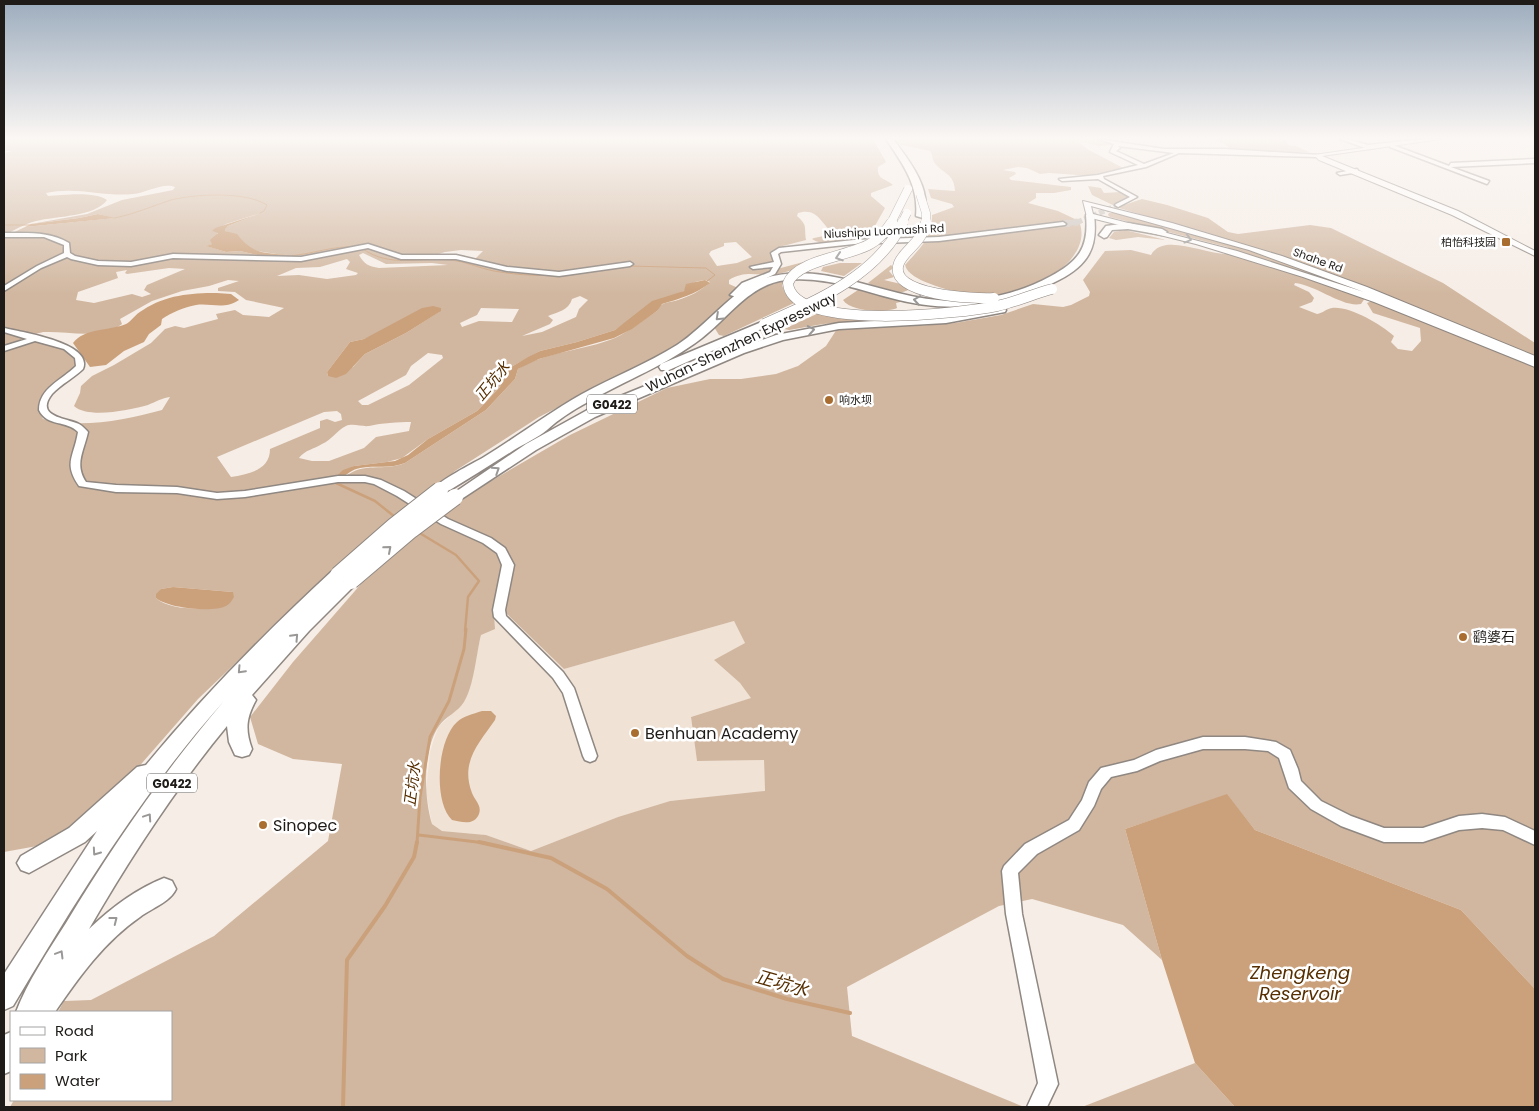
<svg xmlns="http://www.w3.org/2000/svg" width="1539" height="1111" font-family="Poppins,'Noto Sans SC',sans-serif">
<rect width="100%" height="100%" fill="#f6ede6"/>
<path fill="#f0e2d5" d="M506,613L564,669L734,621L745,643L715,661L740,683L752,698L691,717L697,761L764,760L765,792L670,801L618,817L531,851L486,835L442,831L432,824L426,791L430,752L434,739L439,726L463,704L468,693L481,635L494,616Z"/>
<path fill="#d1b7a0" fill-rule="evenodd" d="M4,139H873L886,162L878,167C877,180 885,178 893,185L871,193V196L885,208L867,240C850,241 826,248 812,239L814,238L834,234C821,224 818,207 798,213L797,216C808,226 804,226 806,240L779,247L817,244L790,250H775L772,253L777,269L811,260L812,262C801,266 789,272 778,274C760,277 746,269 729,280V284L738,288L713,318L683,343L539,417L455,471L435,489L331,572L198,699L101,810L87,837L4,852V351C13,347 25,341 35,341C54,341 70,349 78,365C62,378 27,396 43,419C82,429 125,420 162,410L170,397C162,398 155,402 148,405C130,410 88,419 74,406L80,393L81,386L92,376L114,365L151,343L165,329L175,326L184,328L218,319L216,314L235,310L243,315L269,317L284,308L246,300L235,292L218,291V288L239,281L228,280L209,286L182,291L152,301L120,319L122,324C101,340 68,331 45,332C37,332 13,343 4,346V237L25,227L114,218L98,214L79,218L31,224L87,214L122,200L173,190L175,187C163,182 146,193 133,194C104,197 76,186 46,193L48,196C63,195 95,191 107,200C95,217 56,216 36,221C24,224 15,230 4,235V153L13,151H4ZM261,213L228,226L224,229L225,231L239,237C247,255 271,251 285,256H262L240,251L226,252L207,246L212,244L218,232L213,231L226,224ZM736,242L752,257L737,263L717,266L709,254L711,251L724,246V243ZM461,250L483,251L475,259L462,255L432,256L445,252ZM363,253L386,264L432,263L448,265L379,268C368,266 364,264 359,255ZM347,259L350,262L346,269L358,273L356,275L327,279L299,275L277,276L296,268L320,267ZM169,268L185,269L147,285L144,290L151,294L142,297L132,294L94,303L76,300L78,292L118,278L116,272L127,270L125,273L127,274ZM705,280L710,282C701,291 690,296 678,300C672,302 665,302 659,306L657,311C643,320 630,331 615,338C583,351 547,351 518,369L515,379L486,410L405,463C383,472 364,461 345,477L335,476L354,466L387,462L402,458L428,439L477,411L500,387L513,366L540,351L577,342L615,330L631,319L684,291C688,283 697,281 705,280ZM580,296L588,300L579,309L576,317L542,332L522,336L550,324L553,320L548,316C558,312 569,310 572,299ZM481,308L519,309L512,322L479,321L462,327L460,323L477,315ZM439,312L406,333L365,354L353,367L328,376L327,372L350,342L364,339ZM428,353L442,355L443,358L409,385L368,405H362L358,401L406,375L411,366ZM337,411L341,414L342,420L335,422L327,419L320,421V428L270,449C270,470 249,474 231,477L217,457L324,412ZM411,422L409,431L376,437L364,448L329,461H312L299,458C305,450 314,449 322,444C332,440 337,430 346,426C353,423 362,427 369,426C382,423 398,422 411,422ZM173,587L233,592L225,606C208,610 169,611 156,598L161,589Z
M893,139H1098L1112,144L1111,145L1100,146L1077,141L1089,150L1125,169L1101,173L1092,176L1049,173L1040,174L1027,168L1018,167L1003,170L1015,172L1016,174L1009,178L1011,180L1071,187V190L1054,193H1036V198L1028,203L1058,211L1079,221C1096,263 1023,297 989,296C969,295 947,291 928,283C920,280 907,274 905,265C920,248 932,239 932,215L954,207L952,204L931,198L928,189L955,191C954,172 942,174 934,162C932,158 933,155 930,151L897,144Z
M1210,139H1284L1288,145L1296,146L1309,152L1234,151L1220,141Z
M1088,186L1101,188L1104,193L1120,192L1130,197L1116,204L1121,206L1142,199L1167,205L1208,218L1228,232L1238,234L1310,225L1331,228L1443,283L1535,343V989L1461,910L1255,830L1227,795L1125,829L1162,960L1123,925L1032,899L999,906L847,987L852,1036L1024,1107H10L14,1100H171V1012H58L64,1001L91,1000L214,936L328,841L342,764L293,759L258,744L250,717L293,662L361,584L460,499L570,435L667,388L710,379H741L776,374L798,366L826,346L837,329L843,327L918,326L955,323L1001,315L1033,304L1063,307L1071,305L1089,296L1090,292L1083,280L1105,251L1131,250L1151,255C1165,229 1218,262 1235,252L1227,247L1110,217L1108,215L1109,213H1115L1211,239L1216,237L1119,208L1092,195ZM1295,283C1316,285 1343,308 1361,304L1365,298L1372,301L1367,303L1373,313L1420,328L1421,341L1412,351L1398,349L1391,342L1394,336C1380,324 1350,306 1332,308C1326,309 1323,313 1317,314L1299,307L1312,302L1314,298L1309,292L1294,285ZM506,613L564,669L734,621L745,643L714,660L740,683L751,698L691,717L697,761L764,760L765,791L670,801L618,817L531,851L486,835L442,831L432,824C424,798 422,750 439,726C445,717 458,712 464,702C474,686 476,655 481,635L495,629L494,616Z
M1125,230L1166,240L1138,237L1116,240L1109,238L1114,232Z
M840,263H862L844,276L821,271L823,267Z
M891,265L894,268L889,271L894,277L884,280L901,284L910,289C898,297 880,290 868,283Z
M785,280L782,285L785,293L794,303L724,336L719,335L714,327L739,302L760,286Z
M861,288L904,301L896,303L897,308C885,313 851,312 843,300Z
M821,312L871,320L823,324L789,330L784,329Z
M1195,1063L1235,1107H1082Z"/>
<path fill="#cba17c" d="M261,213L228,226L225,229V231L237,234C255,257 265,251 290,256H262L240,251L226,252L206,246L212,244L210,240L218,233L212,231L215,228Z
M98,214L116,218L25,227L31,224L79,218Z
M705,280L710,283C696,294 679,299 662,304L657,311L632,329L614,338L539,359L518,369L515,379L486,410L405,463C390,469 375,465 360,468C349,470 348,477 334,478L343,470L354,466L395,461L408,455L428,439L477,411L500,387L508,369L528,357L540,351L577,342L615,330L652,301L684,291L686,284Z
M217,293L231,294L239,300C224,310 212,303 196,305C184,307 171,313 162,319L161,325L149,334L144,342L124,351L106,365L90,367L73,343C84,328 109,331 126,324C131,322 135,314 143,310C166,295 190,293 217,293Z
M433,306L441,308V311L406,333L365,354L346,374L336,378L328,376L327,372L350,342L364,339L422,308Z
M173,587L233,592L234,597C232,600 230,604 226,606C213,613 167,608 156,598V594L161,589Z
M482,711H491L496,716L495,720C479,743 460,762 472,793C475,801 482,805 479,814C474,826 462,822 452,820C433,802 437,740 457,722C463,716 473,714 482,711Z
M1227,794L1255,830L1461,910L1535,989V1107H1235L1195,1063L1162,960L1125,829Z"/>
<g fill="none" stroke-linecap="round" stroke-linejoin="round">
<path stroke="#cba17c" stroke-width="1" d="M115,218C135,214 152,206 171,200C195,194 245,191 267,205L264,211L260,213
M4,225H30
M363,249C390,268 419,257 449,260C464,261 479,268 494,271C527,277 561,277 594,271
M287,256C311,255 333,245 357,247
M629,266L706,268L715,275L706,282"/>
<path stroke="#cba17c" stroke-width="2.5" d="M338,479L336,483L375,501L395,517
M418,532L456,555L479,581L468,597L465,631"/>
<path stroke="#cba17c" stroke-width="3" d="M419,835L485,843
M417,843L420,797L430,737L449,701L464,649L466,629"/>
<path stroke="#cba17c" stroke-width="4" d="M479,842L551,858L607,889L687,956L723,979L787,999L850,1013
M343,1107L347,960L385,906L414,857L417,842"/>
<path stroke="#cbc3bd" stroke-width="5.5" stroke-dasharray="5.5 2.5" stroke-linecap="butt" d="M1069,223L1078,222L1118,205"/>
<path stroke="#cbc3bd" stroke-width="7" stroke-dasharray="7 4" stroke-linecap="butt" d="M1063,224L1078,222"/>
<defs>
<path id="minor" d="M1098,139L1164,149H1226L1320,155L1317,157L1179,153L1146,167L1103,176L1104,179L1137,197L1118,207L1115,205L1116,204L1130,197L1098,179L1062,181L1059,179L1098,175L1138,165L1110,152L1114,144ZM1118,146L1174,153L1144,164L1116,151L1120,148Z
M1340,139H1347L1368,145L1423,139L1393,145L1449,166L1451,163L1535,159V163L1451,167L1489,181L1487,184L1390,147V145L1368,149Z
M1357,169L1359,172L1340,175L1337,173Z
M1063,222L1066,224L1065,225L939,241L854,244L781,252L778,254L781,264L775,274L748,287L737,297L730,295L742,283L770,272L773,267L753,269L750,267L774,262L771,253L779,248L854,240L939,237Z
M4,233C27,233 49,231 69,243L70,253L75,256L98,261L131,262L173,254L301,257L368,244L402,255H456L507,267L559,272L630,262L633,264L630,266L559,276L507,271L456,259H401L368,248L301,261L173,258L131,266L98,265L71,259L67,257L41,268L4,291V286L37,266L64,253V245L44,237H4Z
M4,328C21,332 94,343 83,369C74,378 61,384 52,394C34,417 67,418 79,424C83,426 85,429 88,432C84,451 74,464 86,482L116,485L177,487L217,493L245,491L338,476H365L381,480L404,491L448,519L491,538L505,548L514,565L505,610L506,616L563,672L574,688L597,756L595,760L590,762L585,760L583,756L563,693L553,678L494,617L493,610L502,565L497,553L483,543L441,524L397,496L374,484L365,482H338L245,497L217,499L177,493L116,492L79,486C63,463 74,457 78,432C67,420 47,427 39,410C39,388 62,380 76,366L75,358L64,349L35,341L4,351V346L27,339L4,332Z
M1203,737H1245L1276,742L1290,750L1298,769L1301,781L1321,801L1351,816L1384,828H1423L1459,816L1482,814L1505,817L1535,831V845L1503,830L1482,828L1459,830L1423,842H1384L1341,826L1311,809L1289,788L1279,758L1268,751L1245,749H1203L1160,761L1137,771L1111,777L1101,789L1094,806L1079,830L1037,854L1018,873L1022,914L1058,1084L1047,1107H1027L1038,1083L1006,914L1002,871L1004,866L1025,844L1069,820L1082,800L1089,782L1101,768L1134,760L1156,750Z"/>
<path id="major" d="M1425,139H1441L1322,156L1458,211L1535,251V256L1452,215L1319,160L1314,155Z
M1083,201L1172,223L1282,256L1367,287L1535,356V367L1374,302L1303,277L1196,244L1087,217ZM1091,206L1249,250L1364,292L1237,251L1093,214Z"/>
<path id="highway" d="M886,139H893C908,159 934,191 923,218L916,216C919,185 902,163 886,139Z
M1090,212L1094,215C1098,248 1088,265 1059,280C1007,308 948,314 891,298C856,289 823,276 786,280C750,284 729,317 702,338C667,365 626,380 588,402C573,410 559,419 547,430C537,438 524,444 514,450C491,465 468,479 445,493H435L433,490C439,480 472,464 484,457C517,437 548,413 582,394C613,377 647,364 677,345C704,328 735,288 762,279C810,264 852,282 898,293C950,307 1003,302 1051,276C1079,261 1089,247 1086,215Z
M1128,223L1162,229L1167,232L1162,235L1128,229L1112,230L1107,237L1104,238L1099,235L1106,226Z
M1001,307L1005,308L1006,310L1005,312L946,323L839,329L783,340L744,353L595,417L536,450L460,500H450L448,497L526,444L591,408L736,349L776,335L839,323L946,317Z
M764,321L770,324L768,326L669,370H661L659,367L661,364Z
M338,570L344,571L346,575L345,577L351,576L357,577L359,581L309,631L252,695L256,700C246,718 245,730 252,749L249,755L242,757L235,755L229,742L227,726C175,789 130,858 89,929C111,908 136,889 164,878L172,881L176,889C170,902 152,908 140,917C104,942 79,977 55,1012H16C27,982 49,950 66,923C113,845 165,770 224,701C141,794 77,899 13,1006L4,1010V974L97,831L85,842L29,873L21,870L17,863L21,856L69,828L137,767L146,765C203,696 266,632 332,571Z
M11,1032V1071L4,1074V1035Z"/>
</defs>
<use href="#minor" stroke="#8f8781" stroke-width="3"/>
<use href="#major" stroke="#8f8781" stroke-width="2"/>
<use href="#highway" stroke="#8f8781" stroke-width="3"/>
<use href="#minor" fill="#fff" fill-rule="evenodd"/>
<use href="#major" fill="#fff" fill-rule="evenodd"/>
<use href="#highway" fill="#fff" fill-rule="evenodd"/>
<defs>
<path id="highway-bridge-far2" d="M920,194L926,213V223
M891,223L908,189
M902,223L907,213"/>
<path id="highway-bridge-far1" d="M892,222C886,231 880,239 870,244C850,256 797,260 788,283C791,333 964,313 997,306C1016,302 1033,294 1052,289
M926,222C922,243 905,249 899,263C886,296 977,299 994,298
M764,324C816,301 877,276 903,222"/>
<path id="highway-bridge" d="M338,575L394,526L440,490
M351,581L411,530L455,497"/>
</defs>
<use href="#highway-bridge-far2" stroke="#8f8781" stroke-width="9" stroke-linecap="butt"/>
<use href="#highway-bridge-far1" stroke="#8f8781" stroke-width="11" stroke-linecap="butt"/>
<use href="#highway-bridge" stroke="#8f8781" stroke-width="18" stroke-linecap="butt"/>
<use href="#highway-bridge-far2" stroke="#fff" stroke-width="8"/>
<use href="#highway-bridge-far1" stroke="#fff" stroke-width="10"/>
<use href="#highway-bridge" stroke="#fff" stroke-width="16"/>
</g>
<defs><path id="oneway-chevron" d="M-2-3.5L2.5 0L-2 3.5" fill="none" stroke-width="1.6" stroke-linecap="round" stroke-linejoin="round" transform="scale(1.25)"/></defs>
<g stroke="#9a9897">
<use href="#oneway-chevron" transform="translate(1188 239) rotate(15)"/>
<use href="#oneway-chevron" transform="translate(839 257) rotate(162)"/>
<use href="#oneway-chevron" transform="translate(917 300) rotate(-171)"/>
<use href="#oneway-chevron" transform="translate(719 317) rotate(137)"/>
<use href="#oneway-chevron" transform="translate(811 330) rotate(-10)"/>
<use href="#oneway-chevron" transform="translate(496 470) rotate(-33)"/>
<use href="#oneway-chevron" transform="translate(388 549) rotate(-41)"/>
<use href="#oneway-chevron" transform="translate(295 637) rotate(-47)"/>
<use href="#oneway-chevron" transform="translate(241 670) rotate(133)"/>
<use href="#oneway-chevron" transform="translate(148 817) rotate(-56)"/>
<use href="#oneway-chevron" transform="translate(96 852) rotate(125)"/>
<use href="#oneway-chevron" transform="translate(114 920) rotate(-38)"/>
<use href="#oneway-chevron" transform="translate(60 954) rotate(-59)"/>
</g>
<linearGradient id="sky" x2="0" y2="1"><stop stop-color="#9cacbd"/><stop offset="0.47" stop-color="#fbf7f4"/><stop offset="1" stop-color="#fbf7f4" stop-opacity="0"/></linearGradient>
<rect width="1539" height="294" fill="url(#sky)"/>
<g fill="#a96d30" stroke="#fff" stroke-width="2">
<rect x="1501" y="237" width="10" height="10" rx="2.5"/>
<circle cx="829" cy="400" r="5"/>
<circle cx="1463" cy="637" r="5"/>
<circle cx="635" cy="733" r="5"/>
<circle cx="263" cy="825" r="5"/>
</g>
<g text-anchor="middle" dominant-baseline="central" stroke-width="5" stroke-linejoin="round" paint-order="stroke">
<g font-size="11" fill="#1e1b18" stroke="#fff">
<text transform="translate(884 231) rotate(-3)">Niushipu Luomashi Rd</text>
<text transform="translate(1318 260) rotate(20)">Shahe Rd</text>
</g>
<g font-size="11" fill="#1e1b18" stroke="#fff" text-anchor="end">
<text x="1496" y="242">柏怡科技园</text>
<text x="839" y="400" text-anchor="start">响水坝</text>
</g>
<g fill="#fff" stroke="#625f5d" stroke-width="1">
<rect x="587" y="394.5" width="50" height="19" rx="4"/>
<rect x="147" y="773.5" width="50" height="19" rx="4"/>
</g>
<g font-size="12" font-weight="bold" fill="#1e1b18">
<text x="612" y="404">G0422</text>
<text x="172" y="783">G0422</text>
</g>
<g font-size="14" fill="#1e1b18" stroke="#fff">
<text transform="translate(741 342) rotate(-26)">Wuhan-Shenzhen Expressway</text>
</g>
<g font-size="14" fill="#1e1b18" stroke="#fff" text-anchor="start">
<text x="1473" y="637">鹞婆石</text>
</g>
<g font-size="15" font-style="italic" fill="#562e00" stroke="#fff">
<text transform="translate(492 381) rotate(-50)">正坑水</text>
<text transform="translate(412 784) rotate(-83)">正坑水</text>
</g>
<g font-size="16" fill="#1e1b18" stroke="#fff" text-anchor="start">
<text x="645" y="733">Benhuan Academy</text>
<text x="273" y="825">Sinopec</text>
</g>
<g font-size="18" font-style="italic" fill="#562e00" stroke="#fff">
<text x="1300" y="972">Zhengkeng<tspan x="1300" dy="21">Reservoir</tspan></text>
<text transform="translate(782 983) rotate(16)">正坑水</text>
</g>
</g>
<rect width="1539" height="1111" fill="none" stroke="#1e1b18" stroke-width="10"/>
<rect x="10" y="1011" width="162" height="90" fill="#ffffff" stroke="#a5a4a3"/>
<rect x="20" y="1027" width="25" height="8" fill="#ffffff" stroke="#a5a4a3"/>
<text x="55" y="1036" font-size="15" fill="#1e1b18">Road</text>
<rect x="20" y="1048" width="25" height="15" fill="#d1b7a0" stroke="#a5a4a3"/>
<text x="55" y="1061" font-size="15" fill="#1e1b18">Park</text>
<rect x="20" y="1074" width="25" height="15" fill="#cba17c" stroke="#a5a4a3"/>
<text x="55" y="1086" font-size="15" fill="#1e1b18">Water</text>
</svg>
